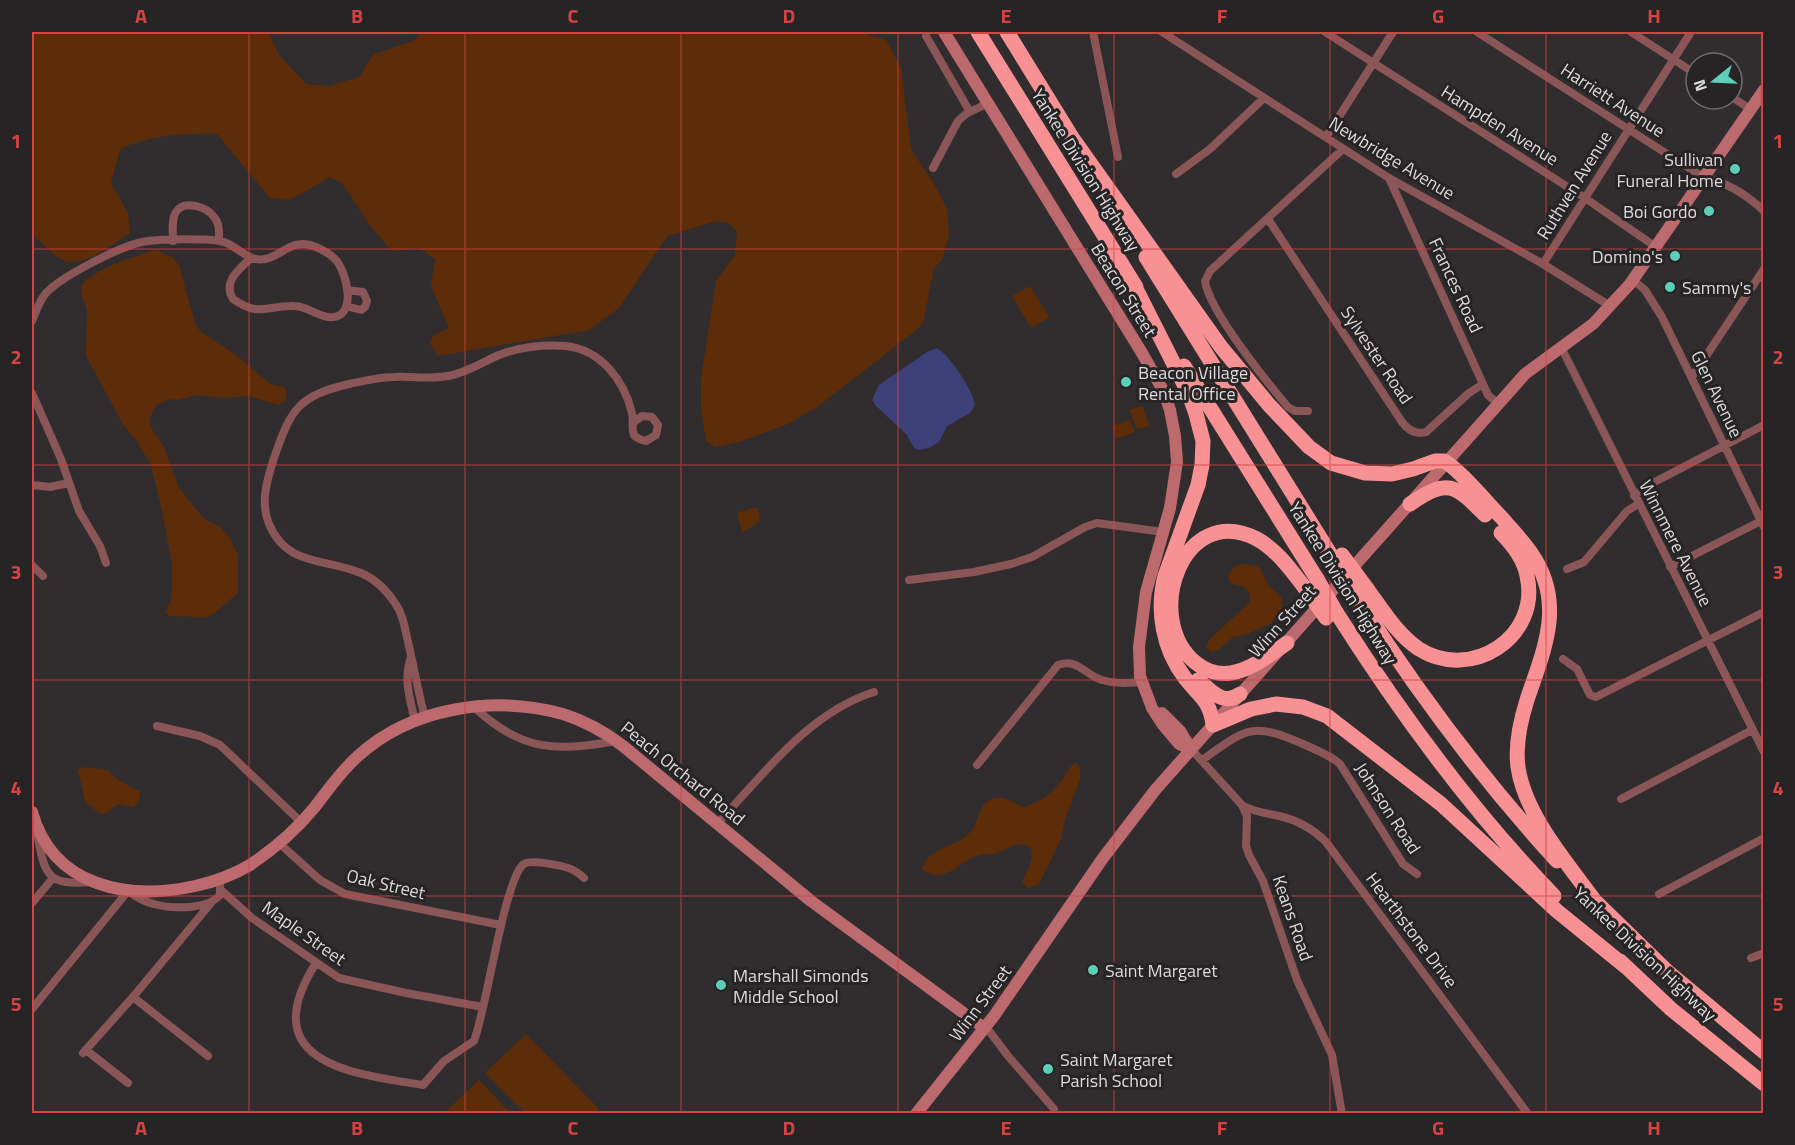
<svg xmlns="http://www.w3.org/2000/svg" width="1795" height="1145" font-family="'Titillium Web',sans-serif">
<rect width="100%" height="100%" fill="#312d2f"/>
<path fill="#5d2d09" d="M32,32H268L279,55L306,84L329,86L359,77L374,54L413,41L423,32H868V35L886,40L901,68L911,149L937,189L947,209L949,235L942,260L934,268L923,323L915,331L816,408L788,424L739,442L715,447L706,441L701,408V379L716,281L735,255L737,231L728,223L716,221L667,236L619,308L589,330L438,356L430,343L433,336L449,328L431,286L435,259L419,248L392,251L369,224L342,183L330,177L290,200L270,198L217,134C183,133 151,135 120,149L111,183L128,213L130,233C112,244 83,270 61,259C50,253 41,241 32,234V155L34,153L32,144Z
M155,250L172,257L179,265L195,323L200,331L240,358L270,384L284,387L287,391L285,402L278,405L249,396L223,398L196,395L178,400L169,399L156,405L149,421L151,428L164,447L179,488L203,518L220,527L230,538L238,555V593L212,615L205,617L169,616L165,612L170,603L172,589V564L163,515L151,465L136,440L124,426L86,356L87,310L81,293V285C103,265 128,259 155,250Z
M1030,286L1049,317L1031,328L1012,296Z
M1143,406L1149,426L1137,429L1129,410Z
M1130,420L1135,432L1116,439L1112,426Z
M756,507L758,509L760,521L742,533L737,513Z
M1241,564L1254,565L1260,568L1268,585L1281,597L1283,611L1270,624L1245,635L1233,637L1217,651L1211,652L1206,647L1209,640L1249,603L1250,592L1243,586L1232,584L1228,578C1230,570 1234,567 1241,564Z
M1076,763L1080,768V779L1065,819L1061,839L1039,884L1028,888L1022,882C1028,870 1044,840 1016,845C1010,846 1005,850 999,852C992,855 984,853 976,856C965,861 955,871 943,874C936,876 927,874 922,869C929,845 958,849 972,830C980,820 977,805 992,799C1004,795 1012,801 1022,807C1046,802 1059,786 1071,766Z
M85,767L108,770L118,780L139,791L140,800L133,807L118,804L106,813L101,814L85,802L78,770Z
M526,1034L599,1109L594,1113H525L485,1073Z
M479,1080L510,1113H444Z"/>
<path fill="#3d4079" d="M937,348C950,356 973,390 975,405L970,413L947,426L939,442L929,448L919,450L914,448L907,435L876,406L872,400L879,385L927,352Z"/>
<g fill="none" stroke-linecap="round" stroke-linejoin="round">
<path stroke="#8a5657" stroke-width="8" d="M1093,32L1118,157
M1162,32L1389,178L1543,264L1610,306
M1325,32L1585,198L1656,247
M1477,32L1703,177C1726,182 1746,194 1764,211
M1631,32L1696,74
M926,36L970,112
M1732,97L1750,109
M1326,137L1393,32
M933,168L958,121L966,114L988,103
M1176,174L1210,149L1264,98
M1389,178L1483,384L1488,395L1498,404
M1268,219L1402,422C1408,430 1416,435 1426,432L1469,393L1483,384
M173,241C173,232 171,220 176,212C184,199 207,207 214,217C220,224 219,232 219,240
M1543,264L1691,32
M1633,280L1645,290L1662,317L1764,527
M346,306L361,310L365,307L367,301L363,292L348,290
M32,321C36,312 39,301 46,293C62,276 119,247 142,242C155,239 207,238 220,241C234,243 243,257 256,259C279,263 289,235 316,247C323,250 330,254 335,259C347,271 359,321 328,317C316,315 306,306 294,306C266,305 260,318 233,299C222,281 240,269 251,258
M1561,347L1764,752
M1692,377L1764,269
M32,393L61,459L79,511L100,546L106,563
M1308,411H1295L1288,407C1267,382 1209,311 1205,281L1210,271L1343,149
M32,485L50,487L69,483
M1634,496L1645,487L1764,425
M32,565L43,576
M1670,567L1763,520
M1567,569L1584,562L1627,511L1638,504
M909,580L974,572L1011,564L1032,557L1085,527L1097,523L1163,532
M411,657C403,679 410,699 415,721
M1563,659L1577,669L1590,695L1596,697L1764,612
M474,707C521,751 555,752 616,741
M425,717C418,692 414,667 408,642C405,629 403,614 395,603C387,591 375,579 361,573C326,558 287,567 269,524C260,502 267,480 274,458C291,409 298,396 349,384C364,381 379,377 394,377C414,376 433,380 453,375C469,371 483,362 499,355C519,347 545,344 566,346C601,350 624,380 632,413C634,420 631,428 634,435C637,439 641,440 646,441L656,435L658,425L652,417L642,416L634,422
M157,726L200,736L220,745L301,822
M1191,749L1242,805L1247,816L1246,846L1249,855L1263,881L1297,980L1332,1055L1342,1114
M1202,760C1246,729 1251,721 1303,744C1316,750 1330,755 1340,764L1403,864L1417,874
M977,765L1058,665C1078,658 1085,675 1102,680C1115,684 1128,683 1141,682
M1621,799L1752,730
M1242,805C1253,812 1266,813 1279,816C1297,820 1313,829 1326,842L1528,1114
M717,824C763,775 808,713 874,692
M37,833C45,875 46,886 92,882
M279,843L320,880L345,894L501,925
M221,890L252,918L339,978L406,993L483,1007
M1659,894L1764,838
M32,903L53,878
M1751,958L1764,953
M316,963C253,1062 351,1074 423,1085L444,1061L474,1041C486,1011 505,876 524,864C530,859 566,866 573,870C577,872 581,875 584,878
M133,997L208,1056
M32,1009L128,891C136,897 144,902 154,904C172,909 207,910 220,895V886
M984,1028L990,1032L1008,1056L1054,1109
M86,1050L128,1083
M83,1053L133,997L211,903"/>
<path stroke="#bc6a6d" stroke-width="12" d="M944,32L1142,353L1164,392L1170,410L1175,436L1177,462L1170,508L1146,592L1139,647L1140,676L1152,708L1163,725L1179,744L1191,749
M1162,713L1180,731L1191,749
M32,812C53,887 128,901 195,886C214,882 233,875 250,865C274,849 296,830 314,808C328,790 341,771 358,756C412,707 494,695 563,714C585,721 605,732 623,746L811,901L984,1028
M916,1114L994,1016L1103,858L1156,789L1525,374L1593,324L1630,284L1764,90"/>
<path stroke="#f79194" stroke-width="15" d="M978,32L1136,287
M1007,32L1076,144
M1071,136L1221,347L1269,405L1309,447L1331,463L1365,473L1392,474L1413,469L1435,461H1444C1457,467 1490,506 1502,518C1512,530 1523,541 1531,553C1566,603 1544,649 1527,700C1520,722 1515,744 1518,767C1525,816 1569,865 1597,904
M1146,257L1337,565
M1131,279L1189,394L1196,414L1203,441L1202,465L1198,485L1165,576C1156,611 1163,649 1185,678C1199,696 1210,700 1213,725L1251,709L1276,704L1303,707L1327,716L1441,804L1557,911L1626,967
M1184,366L1317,579
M1410,504C1448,478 1454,484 1485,515
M1368,590C1383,611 1398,635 1419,649C1471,682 1541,637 1527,576C1524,559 1513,545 1501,533
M1359,601C1418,693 1483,780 1557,861
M1336,612C1400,713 1471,810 1554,896
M1287,643C1271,654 1251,670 1231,673C1219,675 1206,671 1196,663C1141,619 1183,500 1257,539C1277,550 1291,570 1305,588
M1198,680C1211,690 1223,707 1240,694
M1592,898L1668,972L1764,1052
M1620,961L1671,1009L1764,1084"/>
<path stroke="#f79194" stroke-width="15" d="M1342,555L1368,590
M1337,565L1359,601
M1317,579L1336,612
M1305,588L1326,618"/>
</g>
<path fill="none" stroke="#d74343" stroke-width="1.5" stroke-opacity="0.55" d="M249,32V1114M465,32V1114M681,32V1114M898,32V1114M1114,32V1114M1330,32V1114M1546,32V1114M32,249H1764M32,465H1764M32,680H1764M32,896H1764"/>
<g fill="#5dceb9" stroke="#272425" stroke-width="2">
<circle cx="1735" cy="169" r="6"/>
<circle cx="1709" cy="211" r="6"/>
<circle cx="1675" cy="256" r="6"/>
<circle cx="1670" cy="287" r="6"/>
<circle cx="1126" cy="382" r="6"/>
<circle cx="1093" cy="970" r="6"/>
<circle cx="721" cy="985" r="6"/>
<circle cx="1048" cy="1069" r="6"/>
</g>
<g text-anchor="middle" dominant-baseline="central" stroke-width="6" stroke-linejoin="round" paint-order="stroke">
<g font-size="18" fill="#dddbdc" stroke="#272425">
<text transform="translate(1613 100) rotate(33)">Harriett Avenue</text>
<text transform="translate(1500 125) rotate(32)">Hampden Avenue</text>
<text transform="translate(1392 158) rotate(31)">Newbridge Avenue</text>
<text transform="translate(1086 170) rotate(58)">Yankee Division Highway</text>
<text transform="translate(1574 185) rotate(-58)">Ruthven Avenue</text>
<text transform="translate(1456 285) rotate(65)">Frances Road</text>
<text transform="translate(1124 290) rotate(58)">Beacon Street</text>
<text transform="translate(1377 355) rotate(56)">Sylvester Road</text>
<text transform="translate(1717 394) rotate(64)">Glen Avenue</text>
<text transform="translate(1676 543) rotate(63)">Winnmere Avenue</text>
<text transform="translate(1343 583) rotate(58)">Yankee Division Highway</text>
<text transform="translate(1282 621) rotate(-48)">Winn Street</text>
<text transform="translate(683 773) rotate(39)">Peach Orchard Road</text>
<text transform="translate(1388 808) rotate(57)">Johnson Road</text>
<text transform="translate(386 884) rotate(13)">Oak Street</text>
<text transform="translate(1293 918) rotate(71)">Keans Road</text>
<text transform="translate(1412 930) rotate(53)">Hearthstone Drive</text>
<text transform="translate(304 933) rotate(35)">Maple Street</text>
<text transform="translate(1645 954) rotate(43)">Yankee Division Highway</text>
<text transform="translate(980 1003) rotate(-53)">Winn Street</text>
</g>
<g font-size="18" fill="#dddbdc" stroke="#272425" text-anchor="start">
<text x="1723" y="159" text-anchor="end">Sullivan<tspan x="1723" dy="21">Funeral Home</tspan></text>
<text x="1697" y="211" text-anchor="end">Boi Gordo</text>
<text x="1663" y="256" text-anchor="end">Domino's</text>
<text x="1682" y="287">Sammy's</text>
<text x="1138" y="372">Beacon Village<tspan x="1138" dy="21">Rental Office</tspan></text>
<text x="1105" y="970">Saint Margaret</text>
<text x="733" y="975">Marshall Simonds<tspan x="733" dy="21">Middle School</tspan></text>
<text x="1060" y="1059">Saint Margaret<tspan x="1060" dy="21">Parish School</tspan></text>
</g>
</g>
<rect width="1795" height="1145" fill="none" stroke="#272425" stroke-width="66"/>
<g transform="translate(1714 81) rotate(252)"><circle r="28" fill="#272425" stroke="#706d6e" stroke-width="1.5"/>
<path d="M0-4.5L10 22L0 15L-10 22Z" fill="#5dceb9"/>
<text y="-9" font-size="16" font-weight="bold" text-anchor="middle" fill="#dddbdc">N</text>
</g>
<rect x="33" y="33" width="1729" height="1079" fill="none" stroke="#d74343" stroke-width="2"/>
<g font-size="20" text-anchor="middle" font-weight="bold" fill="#d74343">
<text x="141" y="23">A</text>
<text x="357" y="23">B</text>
<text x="573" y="23">C</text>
<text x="789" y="23">D</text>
<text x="1006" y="23">E</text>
<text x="1222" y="23">F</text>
<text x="1438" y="23">G</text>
<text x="1654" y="23">H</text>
<text x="16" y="148">1</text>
<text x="1778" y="148">1</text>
<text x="16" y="364">2</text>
<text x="1778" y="364">2</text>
<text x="16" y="579">3</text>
<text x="1778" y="579">3</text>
<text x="16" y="795">4</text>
<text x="1778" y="795">4</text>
<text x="16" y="1011">5</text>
<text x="1778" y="1011">5</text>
<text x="141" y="1135">A</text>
<text x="357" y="1135">B</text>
<text x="573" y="1135">C</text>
<text x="789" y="1135">D</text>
<text x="1006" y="1135">E</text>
<text x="1222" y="1135">F</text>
<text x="1438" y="1135">G</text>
<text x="1654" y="1135">H</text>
</g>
</svg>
